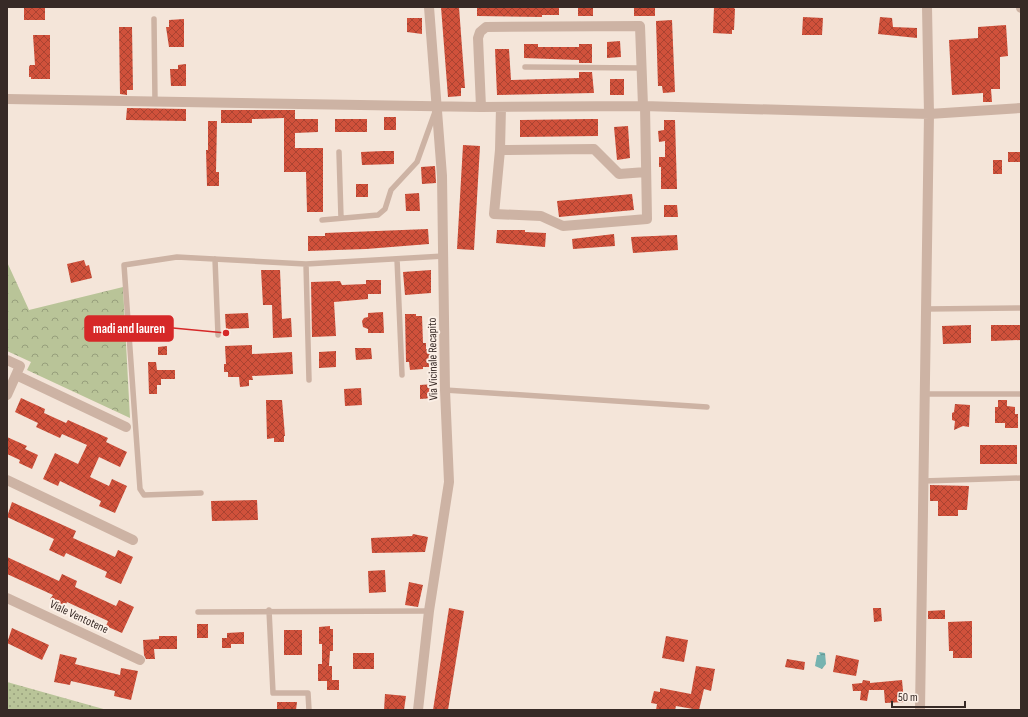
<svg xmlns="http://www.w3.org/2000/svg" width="1028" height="717" font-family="'Sofia Sans Condensed',sans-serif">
<defs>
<pattern id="grass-dots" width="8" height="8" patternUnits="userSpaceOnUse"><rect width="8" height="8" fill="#b9c498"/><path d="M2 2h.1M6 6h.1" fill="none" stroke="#979f7c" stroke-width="1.8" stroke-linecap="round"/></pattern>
<pattern id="forest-crowns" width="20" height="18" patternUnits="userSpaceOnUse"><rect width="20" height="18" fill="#b9c498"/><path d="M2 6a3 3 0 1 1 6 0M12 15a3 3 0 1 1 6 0" fill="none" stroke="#979f7c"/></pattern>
<pattern id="water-ripples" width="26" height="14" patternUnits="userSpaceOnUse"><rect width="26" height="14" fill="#76b3b0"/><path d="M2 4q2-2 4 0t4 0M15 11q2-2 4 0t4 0" fill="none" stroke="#62928f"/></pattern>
<pattern id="building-cross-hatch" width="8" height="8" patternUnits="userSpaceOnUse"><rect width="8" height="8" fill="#d0513b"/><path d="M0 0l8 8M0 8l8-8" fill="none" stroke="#aa4331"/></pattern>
</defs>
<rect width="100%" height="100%" fill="#f4e5d9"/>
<path fill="url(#grass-dots)" d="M7,682L107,710H7Z"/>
<path fill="url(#forest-crowns)" d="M7,262L29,310L123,287L130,418L27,370L31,362L7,351Z"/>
<path fill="url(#water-ripples)" d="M819,652L825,653L826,664L822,669L815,666L817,655H820Z"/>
<path fill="url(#building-cross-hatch)" d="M24,7H45V20H24Z
M441,7H459L465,88H461V96L448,97Z
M477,7H559V15H542V17L477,16Z
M578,7H593V16H578Z
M634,7H655V16H634Z
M714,7H733L735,9L734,30H732V34L713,33Z
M803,17L823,18L822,35H802Z
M880,17L892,18L893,27L917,28V38L878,34Z
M407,18H422V34L407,32Z
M184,19V47H169L166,27H169V20Z
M672,20L675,92L663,93L662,86H658L656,21Z
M1006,25L1008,56L1000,57V89H991L992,102H983V93L952,95L949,40L978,38V27Z
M119,27H132L133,90H127V95L120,94Z
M33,35H50V79H31V77H29V67L30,65H35Z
M620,41L621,57L607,58V42Z
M524,44H538V47H579V44H592V63H579V60L524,58Z
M495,49H509L511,80L579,78V72H592L594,93L497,95Z
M186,64V86H171L170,69H178V65Z
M610,79H624V95H610Z
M127,108L186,109V121L126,120Z
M221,110H295V119H318V132L295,133V148H323V212H307L306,172H284V118L252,119V123H221Z
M384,117H396V130H384Z
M335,119H367V132H335Z
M589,119H598V136L520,137V120Z
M664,120H675L677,189H661V167H659V157H665V141L659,142L658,131L664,130Z
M208,121H217L216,172H219V186H207L206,150H208Z
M628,126L630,158L617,160L614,127Z
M463,145L480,146L474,250L457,249Z
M383,151H394V164L362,165L361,152Z
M1008,152H1021V162H1008Z
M993,160H1002V174H993Z
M435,166L436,183L422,184L421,167Z
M356,184H368V197H356Z
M419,193L420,211H406L405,194Z
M632,194L634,210L559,217L557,201Z
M664,205H677L678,217H664Z
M428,229L429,244L366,249L308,251V236H325V233Z
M497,230H525V232L546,233L545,247L496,243Z
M614,234L615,246L573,249L572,239Z
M677,235L678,250L633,253L631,237Z
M84,260L86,266L89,265L92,278L71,283L67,264Z
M261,270H280L282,319L291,318L292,337L273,338L272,305H263Z
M431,270V293L405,295L403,272Z
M366,280H381V294H368V299L334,302L336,336L312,337L311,282L340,281L342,285L366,284Z
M383,312L384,333H368V329L363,327L362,321L364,318L368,317V313Z
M248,313L249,328L226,329L225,314Z
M405,314H416V316H422L423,343H426V349H431L432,363H429V367H423V369L410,370L409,362H406Z
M971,325V343L943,344L942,326Z
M991,325H1021V340L991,341Z
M252,345V354L292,352L293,374L252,376L253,380H249V386L240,387L239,377H228V372H224V364H226L225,346Z
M167,346V355H158V347Z
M355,348H371L372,359L356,360Z
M336,351V367L319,368V352Z
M148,362H156L157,370H175V379H161V385H157V394H149Z
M434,384V398L420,399V385Z
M361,388L362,405L345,406L344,389Z
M21,398L45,409L44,413L66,423L68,420L108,438L106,442L127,452L120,467L99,457L90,477L109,486L112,479L127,486L115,513L99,506L101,501L60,481L58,486L43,479L55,453L78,464L87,445L62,434L60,438L36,427L38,423L15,412Z
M266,400H282L285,436H284V442H274V438L267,439Z
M998,400H1007V406L1015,407V414H1018V428H1005V423H995V407H998Z
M955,404L970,405L969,427L963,426L954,430L955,421L952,420V413L954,412Z
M7,437L27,446L25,449L38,455L32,469L19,463L20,460L7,454Z
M980,445H1017V464H980Z
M930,485L969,486L967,510H958V516H938V501H930Z
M257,500L258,520L212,521L211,501Z
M12,502L76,531L73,538L115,557L118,550L133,557L121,584L105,577L107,572L66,553L64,557L49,550L54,539L7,517Z
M413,534L428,537L425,552L372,553L371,538L412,536Z
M7,557L59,581L62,574L77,581L75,587L116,606L119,600L134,607L122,633L106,626L108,621L67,602L65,606L50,599L53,595L7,574Z
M385,570L386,592L369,593L368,571Z
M409,582L423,585L418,607L405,605Z
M449,608L464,611L448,710H433Z
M873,608H881L882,621L874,622Z
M945,610V619H928V611Z
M972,621V658H953V651H949L948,622Z
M197,624H208V638H197Z
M330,626V629H333V651H330L329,666H332V680H339V690H327V681H318V664H322V644H319V627Z
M12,628L49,645L42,660L7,643Z
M284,630H302V655H284Z
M244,632V644H231V648H222V638H227V633Z
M159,636H177V649H154L155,659H146L144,655L143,640L159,639Z
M666,636L688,640L684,662L662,658Z
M353,653H374V669H353Z
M60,654L77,658L75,664L120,675L121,668L138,671L131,700L114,696L115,691L71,681L70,685L54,682Z
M836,655L859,660L856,676L833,672Z
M787,659L805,662L804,670L785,667Z
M696,666L715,669L711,691L704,689L699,710L676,706L675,710H656L657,704L651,703L654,691L660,692V688L691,694Z
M863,680L870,681V683L902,680L904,702L885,703L884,690H869L867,701L860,700L861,691H853L852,684L862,683Z
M385,694L406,696L404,710H384Z
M277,702H297L296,710H277Z"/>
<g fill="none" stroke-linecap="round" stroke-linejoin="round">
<path stroke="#cdb3a4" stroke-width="5.5" d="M154,19L155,101
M525,67L641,68
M339,152L341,218
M322,220L378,215L385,209L391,190L417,162L435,112
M215,259L218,335
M397,259L402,375
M306,264L309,380
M926,309L1021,308
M445,390L707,407
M924,394H1021
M923,481L1021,478
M201,493L144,495L140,489L124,265L177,257L306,264L444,256
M269,610L273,693H308L309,710
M198,612L429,611"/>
<path stroke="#cdb3a4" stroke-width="10" d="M1021,7V8
M7,99L481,107L643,106L929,114L1021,108
M481,107L478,38L480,32L486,27L640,26L643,106
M501,107L500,150L494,214L541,216L563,226L647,219L645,106
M500,150L594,149L619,174L646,172
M7,360L20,366L7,395
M16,375L126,427
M7,480L133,540
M7,598L140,660
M418,710L429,611L449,482L445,390L442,176L429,7
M920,710L929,114L927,7"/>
</g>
<g text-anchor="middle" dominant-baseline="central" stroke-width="4" stroke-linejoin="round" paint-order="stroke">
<g font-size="12" fill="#372a26" stroke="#fbefe6">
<text transform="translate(433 359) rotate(-91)">Via Vicinale Recapito</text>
<text transform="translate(79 617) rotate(25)">Viale Ventotene</text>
</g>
</g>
<path fill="none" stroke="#d62828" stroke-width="1.5" d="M226 333L173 328"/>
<circle fill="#d62828" stroke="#fbefe6" stroke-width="1.5" cx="226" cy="333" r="4"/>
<rect fill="#d62828" stroke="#d62828" stroke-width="1.5" x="85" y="316" width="88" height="25" rx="4"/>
<g font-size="13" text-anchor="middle" font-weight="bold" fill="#fff">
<text x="129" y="333">madi and lauren</text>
</g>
<rect width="1028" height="717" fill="none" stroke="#372a26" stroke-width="16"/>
<path d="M892 701v6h73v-6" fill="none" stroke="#372a26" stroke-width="2"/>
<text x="898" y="701" font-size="12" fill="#372a26" stroke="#fbefe6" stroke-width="3" paint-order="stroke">50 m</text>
</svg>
